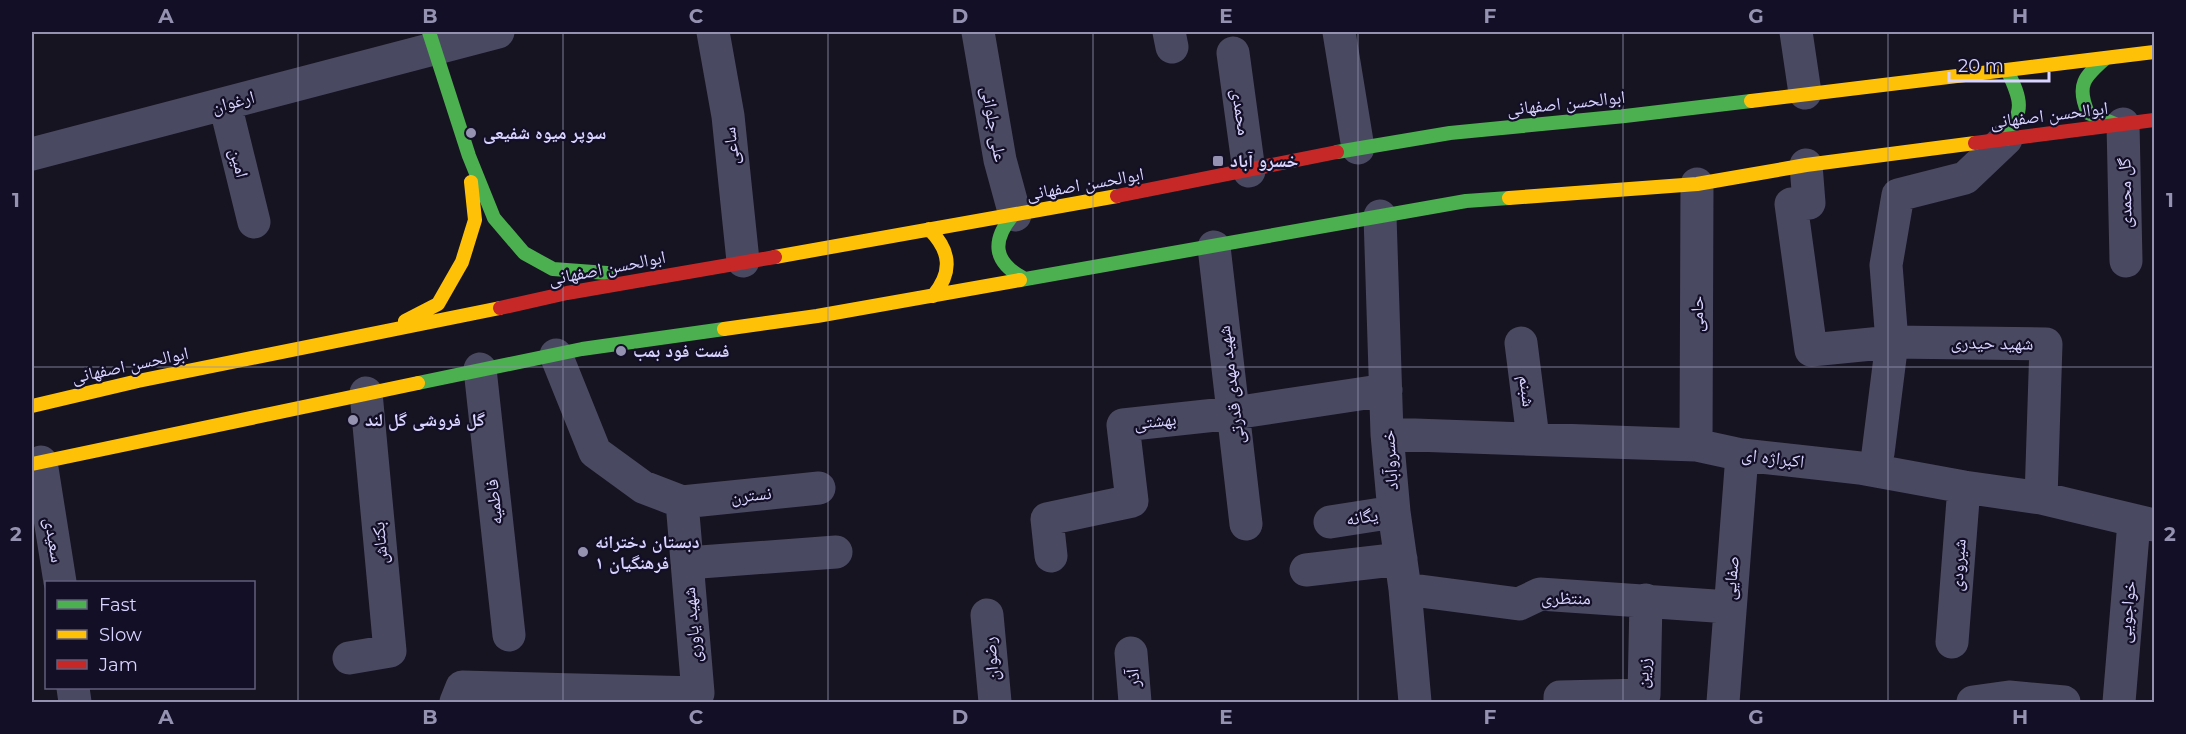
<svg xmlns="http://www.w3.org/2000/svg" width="2186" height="734" font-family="Montserrat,'Noto Naskh Arabic',sans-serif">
<rect width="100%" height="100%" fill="#161421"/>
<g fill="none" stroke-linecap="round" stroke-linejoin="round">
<path stroke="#4a4962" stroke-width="33" d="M713,32L728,116L743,261
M978,32L1000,160L1015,215
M1169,32L1172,47
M1339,32L1358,148
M1796,32L1805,93
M1233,53L1249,171
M225,104L254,222
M2123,124L2126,261
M32,154L498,32
M1806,165L1809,203L1791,204L1811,350L1892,342L2046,344L2041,498
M1380,216L1387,434L1394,512L1405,589L1415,702
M1214,247L1246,524
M1521,343L1533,438
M556,355L595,452L643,487L682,502L698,693L695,702
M480,369L509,635
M1387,434L1696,445L1742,455L1860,468L1964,487L2041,498L2154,525
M1696,445L1697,184
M1878,453L1892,342L1886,265L1898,195L1965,178L2006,139
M41,462L60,582
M682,502L819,488
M1330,522L1394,512
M1051,556L1047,519L1132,501L1123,425L1234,413L1386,390
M687,563L836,552
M1306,570L1401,559
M1405,589L1519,604L1540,594L1729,607
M987,615L995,702
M1952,642L1964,487
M1131,653L1135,702
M349,658L390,651L366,393
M73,688L75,702
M456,702L462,687L698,693
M1560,702V697L1644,695L1646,600
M1723,702L1742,455
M1973,702L2009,697L2064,702
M2119,702L2134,522"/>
<path stroke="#4caf50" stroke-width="14" d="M429,32L469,156L494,218L524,253L553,269L607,273
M2106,58C2084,77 2076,85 2088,113L2115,124
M2006,139C2024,109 2022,101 2007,70
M1337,152L1450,133L1625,116L1751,101
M1012,216C991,242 994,262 1023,278
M1020,280L1466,201L1509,198
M418,383L582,349L724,329"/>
<path stroke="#ffc107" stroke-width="14" d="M1751,101L2154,52
M1509,198L1697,184L1806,165L1975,143
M929,229C951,251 953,272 933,296
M775,257L1117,196
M405,321L438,304L462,262L475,220L471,182
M724,329L817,316L1020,280
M32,406L138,381L500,308
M32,464L418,383"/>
<path stroke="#c62828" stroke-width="14" d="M1975,143L2154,120
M1117,196L1337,152
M500,308L567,293L775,257"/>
</g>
<path fill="none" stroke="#9591b1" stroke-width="1.5" stroke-opacity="0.55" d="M298,32V702M563,32V702M828,32V702M1093,32V702M1358,32V702M1623,32V702M1888,32V702M32,367H2154"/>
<g fill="#9591b1" stroke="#130f26" stroke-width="2">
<circle cx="471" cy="133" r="6"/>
<rect x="1212" y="155" width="12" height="12" rx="3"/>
<circle cx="621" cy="351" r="6"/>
<circle cx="353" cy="420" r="6"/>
<circle cx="583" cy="552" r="6"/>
</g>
<g text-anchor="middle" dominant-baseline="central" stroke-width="4.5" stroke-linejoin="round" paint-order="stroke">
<g font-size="18" fill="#d9d4ff" stroke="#130f26">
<text transform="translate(233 102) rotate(-15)">ارغوان</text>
<text transform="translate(1566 103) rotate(-6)">ابوالحسن اصفهانی</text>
<text transform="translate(1241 112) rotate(82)">محمدی</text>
<text transform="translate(2049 115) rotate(-7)">ابوالحسن اصفهانی</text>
<text transform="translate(994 124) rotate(80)">علی جلوانی</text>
<text transform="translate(731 146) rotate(-96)">ساعی</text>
<text transform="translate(239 163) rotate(76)">امین</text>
<text transform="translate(1085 184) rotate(-10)">ابوالحسن اصفهانی</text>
<text transform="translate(2125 193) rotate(-91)">گل محمدی</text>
<text transform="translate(607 268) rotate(-11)">ابوالحسن اصفهانی</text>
<text transform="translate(1697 314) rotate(-90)">حامی</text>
<text transform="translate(1992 343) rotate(1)">شهید حیدری</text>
<text transform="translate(130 365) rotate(-12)">ابوالحسن اصفهانی</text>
<text transform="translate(1231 385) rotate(-97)">شهید مهدی قدرتی</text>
<text transform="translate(1527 391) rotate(83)">شبنم</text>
<text transform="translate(1155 421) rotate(-6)">بهشتی</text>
<text transform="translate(1773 458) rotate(7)">اکبراژه ای</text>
<text transform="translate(1390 460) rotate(-94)">خسروآباد</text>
<text transform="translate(751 495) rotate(-6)">نسترن</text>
<text transform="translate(494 502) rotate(-96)">فاطمیه</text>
<text transform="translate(1362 517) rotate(-9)">یگانه</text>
<text transform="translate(54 540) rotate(81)">سعیدی</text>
<text transform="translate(380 543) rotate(-95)">بکتاش</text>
<text transform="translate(1958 565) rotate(-86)">شیرودی</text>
<text transform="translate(1731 578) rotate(-85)">صفایی</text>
<text transform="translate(1566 598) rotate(1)">منتظری</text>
<text transform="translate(2127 612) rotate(-85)">خواجویی</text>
<text transform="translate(692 625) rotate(-95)">شهید یاوری</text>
<text transform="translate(991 659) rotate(-95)">رضوان</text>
<text transform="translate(1643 673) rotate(-85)">زرین</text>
<text transform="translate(1133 678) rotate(-95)">آذر</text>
</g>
<g font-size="18" font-weight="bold" fill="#d9d4ff" stroke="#130f26" text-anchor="start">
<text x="483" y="133">سوپر میوه شفیعی</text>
<text x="1230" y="161">خسرو آباد</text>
<text x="633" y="351">فست فود بمب</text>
<text x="365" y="420">گل فروشی گل لند</text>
<text x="595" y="542">دبستان دخترانه<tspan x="595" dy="21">فرهنگیان ۱</tspan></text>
</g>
</g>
<rect width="2186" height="734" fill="none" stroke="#130f26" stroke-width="66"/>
<rect x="45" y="581" width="210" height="108" fill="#130f26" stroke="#625e7d" stroke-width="1.5"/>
<rect x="57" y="600" width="30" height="9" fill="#4caf50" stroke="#625e7d" stroke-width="1.5"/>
<text x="99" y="611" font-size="18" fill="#d9d4ff">Fast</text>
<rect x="57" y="630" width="30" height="9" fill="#ffc107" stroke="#625e7d" stroke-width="1.5"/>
<text x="99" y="641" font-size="18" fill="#d9d4ff">Slow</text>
<rect x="57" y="660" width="30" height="9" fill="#c62828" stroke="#625e7d" stroke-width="1.5"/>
<text x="99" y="671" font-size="18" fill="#d9d4ff">Jam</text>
<path d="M1949 72v9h100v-9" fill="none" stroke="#d9d4ff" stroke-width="3"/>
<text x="1958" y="72" font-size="18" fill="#d9d4ff" stroke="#130f26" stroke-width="4.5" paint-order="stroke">20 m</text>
<rect x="33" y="33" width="2120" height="668" fill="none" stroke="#9591b1" stroke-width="2"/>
<g font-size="20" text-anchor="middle" font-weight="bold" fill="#9591b1">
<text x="166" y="23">A</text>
<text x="430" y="23">B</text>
<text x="696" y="23">C</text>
<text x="960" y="23">D</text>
<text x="1226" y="23">E</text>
<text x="1490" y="23">F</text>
<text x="1756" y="23">G</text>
<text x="2020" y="23">H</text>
<text x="16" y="207">1</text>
<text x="2170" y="207">1</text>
<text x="16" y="541">2</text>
<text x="2170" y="541">2</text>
<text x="166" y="724">A</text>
<text x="430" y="724">B</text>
<text x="696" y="724">C</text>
<text x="960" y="724">D</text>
<text x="1226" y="724">E</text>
<text x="1490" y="724">F</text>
<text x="1756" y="724">G</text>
<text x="2020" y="724">H</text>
</g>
</svg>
